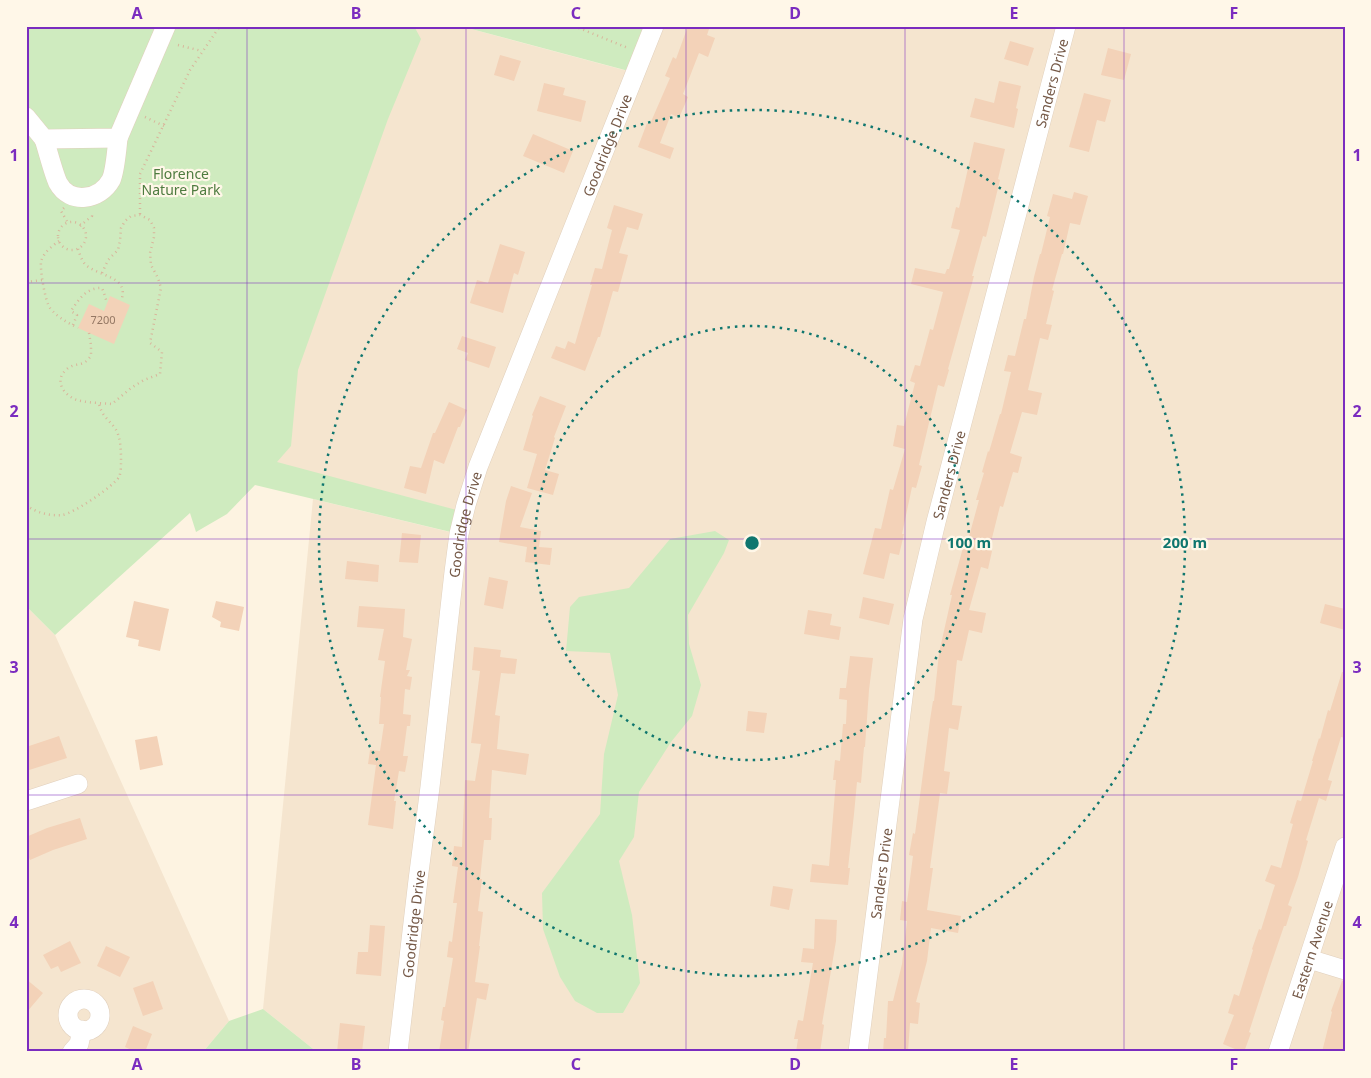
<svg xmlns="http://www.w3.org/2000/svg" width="1371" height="1078" font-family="'Noto Sans',sans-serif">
<rect width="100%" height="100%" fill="#fdf3e1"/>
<path fill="#f5e5cf" d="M394,26H460L635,73L654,26H1345V1052H317L263,1009L313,499L458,534L254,457Z
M26,606L55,635L229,1021L203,1052H26Z"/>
<path fill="#cfebbf" d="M26,26H414L421,39L388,119L298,370L291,446L277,462L464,512L459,534L255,485L227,514L196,532L190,513L55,635L26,606Z
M460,26H654L636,73Z
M715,531L729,540L724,553L688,615L689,644L701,685L692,716L671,742L639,792L634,837L619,861L632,915L640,983L623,1013H597L575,1001L560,977L543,929L542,893L600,814L604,754L618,695L610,653L566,651L570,607L579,597L629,588L670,539Z
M263,1009L317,1052H203L229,1021Z"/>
<path fill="#f3d2b8" d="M688,26H710L707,35L715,38L708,57L699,53L683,94L688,97L679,118L671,114L660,143L674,148L670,159L638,147L647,123L650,124L670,78L665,76L673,57L676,59Z
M1010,41L1034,48L1028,66L1004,59Z
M1108,48L1131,54L1124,80L1101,75Z
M500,55L521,61L514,81L494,75Z
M999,81L1021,86L1016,108L1018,109L1014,128L970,117L975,98L994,103Z
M544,83L565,88L563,95L586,101L581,122L537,111Z
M1084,93L1111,100L1105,122L1097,120L1089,152L1069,147Z
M533,134L573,151L564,173L523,156Z
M974,142L1005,149L998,179L1000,180L986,237L983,236L972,276H974L948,369L949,370L944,387L938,385L919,465L922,466L916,488L912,487L902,534H904L899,555L890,553L884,579L863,574L875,528L881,529L890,489L893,490L905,449L893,446L897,425L904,426L915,383L910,381L915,365L920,366L930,329L933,330L943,292L911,284L915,268L945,274L947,269H949L960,230L951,228L956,207L959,208Z
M1074,192L1088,196L1080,225L1070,223L1063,254H1062L1052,290L1054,291L1046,324L1052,325L1048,340L1040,338L1028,390L1042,393L1037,415L1022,412L1010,453L1022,457L1018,473L1013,472L1003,507L1000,506L989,550L992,551L988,569L981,567L969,610L986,613L982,633L969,630L962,661L957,660L952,705L962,706L958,730L949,728L944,771L950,772L947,794L940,793L930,868H933L927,910L961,916L958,933L931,928L927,961L916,1002L920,1003L918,1024L910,1023L908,1052H883L884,1038H886L888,1001H893L902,964L907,921L900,920L902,901L907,902L913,856L909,855L913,833L915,834L930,720L933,701H934L939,653L952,595H950L964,544H967L979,500H976L984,473L982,472L988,451L989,452L1000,414H1001L1011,372L1004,371L1008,355L1015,356L1024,319H1026L1034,277L1040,254H1041L1050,217L1047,216L1053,194L1072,199Z
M614,205L643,214L638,230L627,227L619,253L628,255L618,292L613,291L600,337H598L585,371L551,358L556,346L565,349L568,341L575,344L592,285H590L595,268L602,269L612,230L607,228Z
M500,244L525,252L518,275L514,273L503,313L470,303L477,280L488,283Z
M110,296L130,305L114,344L78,328L89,304L104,311Z
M462,336L496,347L489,368L465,360L468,353L457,349Z
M540,396L566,406L554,437L555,438L545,470L559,474L553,495L527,488L537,454L523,450L533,416L532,415Z
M449,402L467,410L460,427H458L444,464L434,460L426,494L404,488L410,466L421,468L433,433H435Z
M511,486L532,493L520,527L541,531L539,547L552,548L550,565L525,562L527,547L499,542L506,501Z
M402,533L421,535L418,563L399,562Z
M347,561L379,565L378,582L345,579Z
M489,577L508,581L503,609L484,605Z
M863,597L894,604L889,625L859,618Z
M134,601L169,609L160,651L138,646L139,640L126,637Z
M216,601L244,607L239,631L220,627L221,622L212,617Z
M1325,604L1345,609V630L1320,623Z
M359,606L405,609L403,637L412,639L406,670H410L407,676L412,677L410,690L405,689L403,714L411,715L410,726H407L403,756H408L405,772L399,771L394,801H396L393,829L368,825L376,765L368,764L370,750L380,751L384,724H379L381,697H380L385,661L378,660L384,629L357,627Z
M808,610L832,614L830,625L841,627L839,640L804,634Z
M474,647L501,650L500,657L517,659L515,674L501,673L495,715L500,716L497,749L529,754L526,775L492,770L489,818H492L491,840H484L480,879H482L478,911L483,912L479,946H480L475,982L489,984L486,1000L477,998L468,1052H439L444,1021L441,1020L443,1007H445L453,958L447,957L449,941L452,942L457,903H453L458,867L452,866L454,846L462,847L465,780L475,781L481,744L471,743L480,671L472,670Z
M850,656L873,658L869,690L865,747H864L861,783L857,782L854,814L848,868H850L848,885L810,882L812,864L829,866L836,780H833L835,760L840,761L843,724H846L847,700L839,699L840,688H846Z
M1342,672H1345V738L1341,737L1328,780L1332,781L1326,801L1319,798L1306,840L1308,841L1298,877L1288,905L1292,907L1286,926H1284L1270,967L1249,1032L1251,1033L1244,1052H1242L1223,1044L1234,1015L1228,1013L1234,994L1239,996L1253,950L1252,949L1259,929L1261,930L1273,891L1275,885L1265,881L1271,865L1281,868L1293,824L1290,823L1297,800L1301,801L1313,761H1312L1319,738L1320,739L1328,710L1330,711Z
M748,711L767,713L764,733L746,731Z
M59,736L67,758L26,771V747Z
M157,736L163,765L140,770L135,740Z
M80,818L87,839L53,850L30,860L26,851V837L47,828Z
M773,886L793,889L789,910L770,906Z
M815,919L837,920L836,941L822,1024L824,1025L820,1052H796L798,1039H794L798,1020L803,1021L813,963L801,962L803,948L814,949Z
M370,925L385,926L381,976L356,974L358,952H368Z
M70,941L81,963L61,972L58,966L51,969L43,955Z
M106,946L130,957L120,977L97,966Z
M26,979L43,993L26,1013Z
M153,981L163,1009L143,1016L133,988Z
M1342,981H1345V1047L1343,1052H1322L1332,1012L1331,1011Z
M340,1023L365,1026L362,1052H337Z
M133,1026L152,1034L145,1052H136L125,1047Z"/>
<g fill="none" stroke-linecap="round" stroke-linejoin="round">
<defs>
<g id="minor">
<path d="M26,117L44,139L118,138L166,26"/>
<path d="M44,139C48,151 53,172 58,183C70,205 100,200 111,180C115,172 117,148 118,138"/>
<path d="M26,801L78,784"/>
<path d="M1309,959L1345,970"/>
<circle cx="84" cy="1015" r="16"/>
<path d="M72,1052L79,1044L82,1030"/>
<path id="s1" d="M398,1052L418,880L430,787L454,572L459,534L466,505L478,467L654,26"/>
<path id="s2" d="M858,1052L913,619L936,522L1066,26"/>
<path id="s3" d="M1278,1052L1345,847"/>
</g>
</defs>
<use href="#minor" stroke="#e1d0bd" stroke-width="20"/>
<path stroke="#d8b59b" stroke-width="2.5" stroke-dasharray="1 4" stroke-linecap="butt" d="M574,26L628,48
M178,45L202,51
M145,117L164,126
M64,208L61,211L68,223
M140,214V174L190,70L220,26
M58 236a14 14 0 1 1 28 0a14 14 0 1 1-28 0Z
M80,226L92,216L91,213
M59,241C52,246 43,253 41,262C40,270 45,301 50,308C58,318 67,322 78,328
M78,249C80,255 82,262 87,266C102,277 130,277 121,301
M26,282L42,280
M73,325L77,315L71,311C78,300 87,287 102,288L104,293L107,303
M89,333L91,345V356C89,358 87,361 85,362C79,366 72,363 65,371C54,382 65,396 77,400C88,403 101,403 112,404L131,388L144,380L160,374L162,352L150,343L161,288L158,278L151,265L150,253L154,237V228L150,220L140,215L131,216L125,221L121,228L120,241L118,250L108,260L102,273
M26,505C37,513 49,516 62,515C73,514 114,486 119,477C121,473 121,466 121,462C121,452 121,437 115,428C108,419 101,415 99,403"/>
<use href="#minor" stroke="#fff" stroke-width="19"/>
</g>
<path fill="none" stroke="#7b2cbf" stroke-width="1" stroke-opacity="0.55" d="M247,26V1052M466,26V1052M686,26V1052M905,26V1052M1124,26V1052M26,283H1345M26,539H1345M26,795H1345"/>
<g fill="none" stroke="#0f766e" stroke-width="2.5" stroke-dasharray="2.5 5">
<circle cx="752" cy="543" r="217"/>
<circle cx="752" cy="543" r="433"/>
</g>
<g text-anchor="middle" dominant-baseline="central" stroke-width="4.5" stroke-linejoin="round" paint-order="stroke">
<g font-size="11" fill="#947763">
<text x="103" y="319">7200</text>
</g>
<g font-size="14" fill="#755947" stroke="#fff7e8">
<text stroke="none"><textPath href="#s2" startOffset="990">Sanders Drive</textPath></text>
<text stroke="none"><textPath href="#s1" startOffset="938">Goodridge Drive</textPath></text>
<text stroke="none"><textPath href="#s2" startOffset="585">Sanders Drive</textPath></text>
<text stroke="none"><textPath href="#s1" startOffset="532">Goodridge Drive</textPath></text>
<text stroke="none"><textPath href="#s2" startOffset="180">Sanders Drive</textPath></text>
<text stroke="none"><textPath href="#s1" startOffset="129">Goodridge Drive</textPath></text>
<text stroke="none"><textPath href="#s3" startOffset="108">Eastern Avenue</textPath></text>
</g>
<g font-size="14" fill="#4e7b3f" stroke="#fff7e8">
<text x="181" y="173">Florence<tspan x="181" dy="16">Nature Park</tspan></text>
</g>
</g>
<circle cx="752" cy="543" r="8" fill="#0f766e" stroke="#fff7e8" stroke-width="2.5"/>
<g font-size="15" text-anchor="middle" font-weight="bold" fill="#0f766e" stroke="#fff7e8" stroke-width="4.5" stroke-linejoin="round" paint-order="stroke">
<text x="969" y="548">100 m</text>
<text x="1185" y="548">200 m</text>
</g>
<rect width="1371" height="1078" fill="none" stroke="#fff7e8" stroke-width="55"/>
<rect x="28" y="28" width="1316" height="1022" fill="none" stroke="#7b2cbf" stroke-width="2"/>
<g font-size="16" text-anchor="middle" font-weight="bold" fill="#7b2cbf">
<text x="137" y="19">A</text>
<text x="356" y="19">B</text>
<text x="576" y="19">C</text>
<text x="795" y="19">D</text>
<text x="1014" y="19">E</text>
<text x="1234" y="19">F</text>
<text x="14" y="161">1</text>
<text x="1357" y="161">1</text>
<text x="14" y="417">2</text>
<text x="1357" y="417">2</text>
<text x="14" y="673">3</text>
<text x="1357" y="673">3</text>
<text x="14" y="928">4</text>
<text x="1357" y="928">4</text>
<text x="137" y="1070">A</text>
<text x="356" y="1070">B</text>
<text x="576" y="1070">C</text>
<text x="795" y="1070">D</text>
<text x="1014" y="1070">E</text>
<text x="1234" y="1070">F</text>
</g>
</svg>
